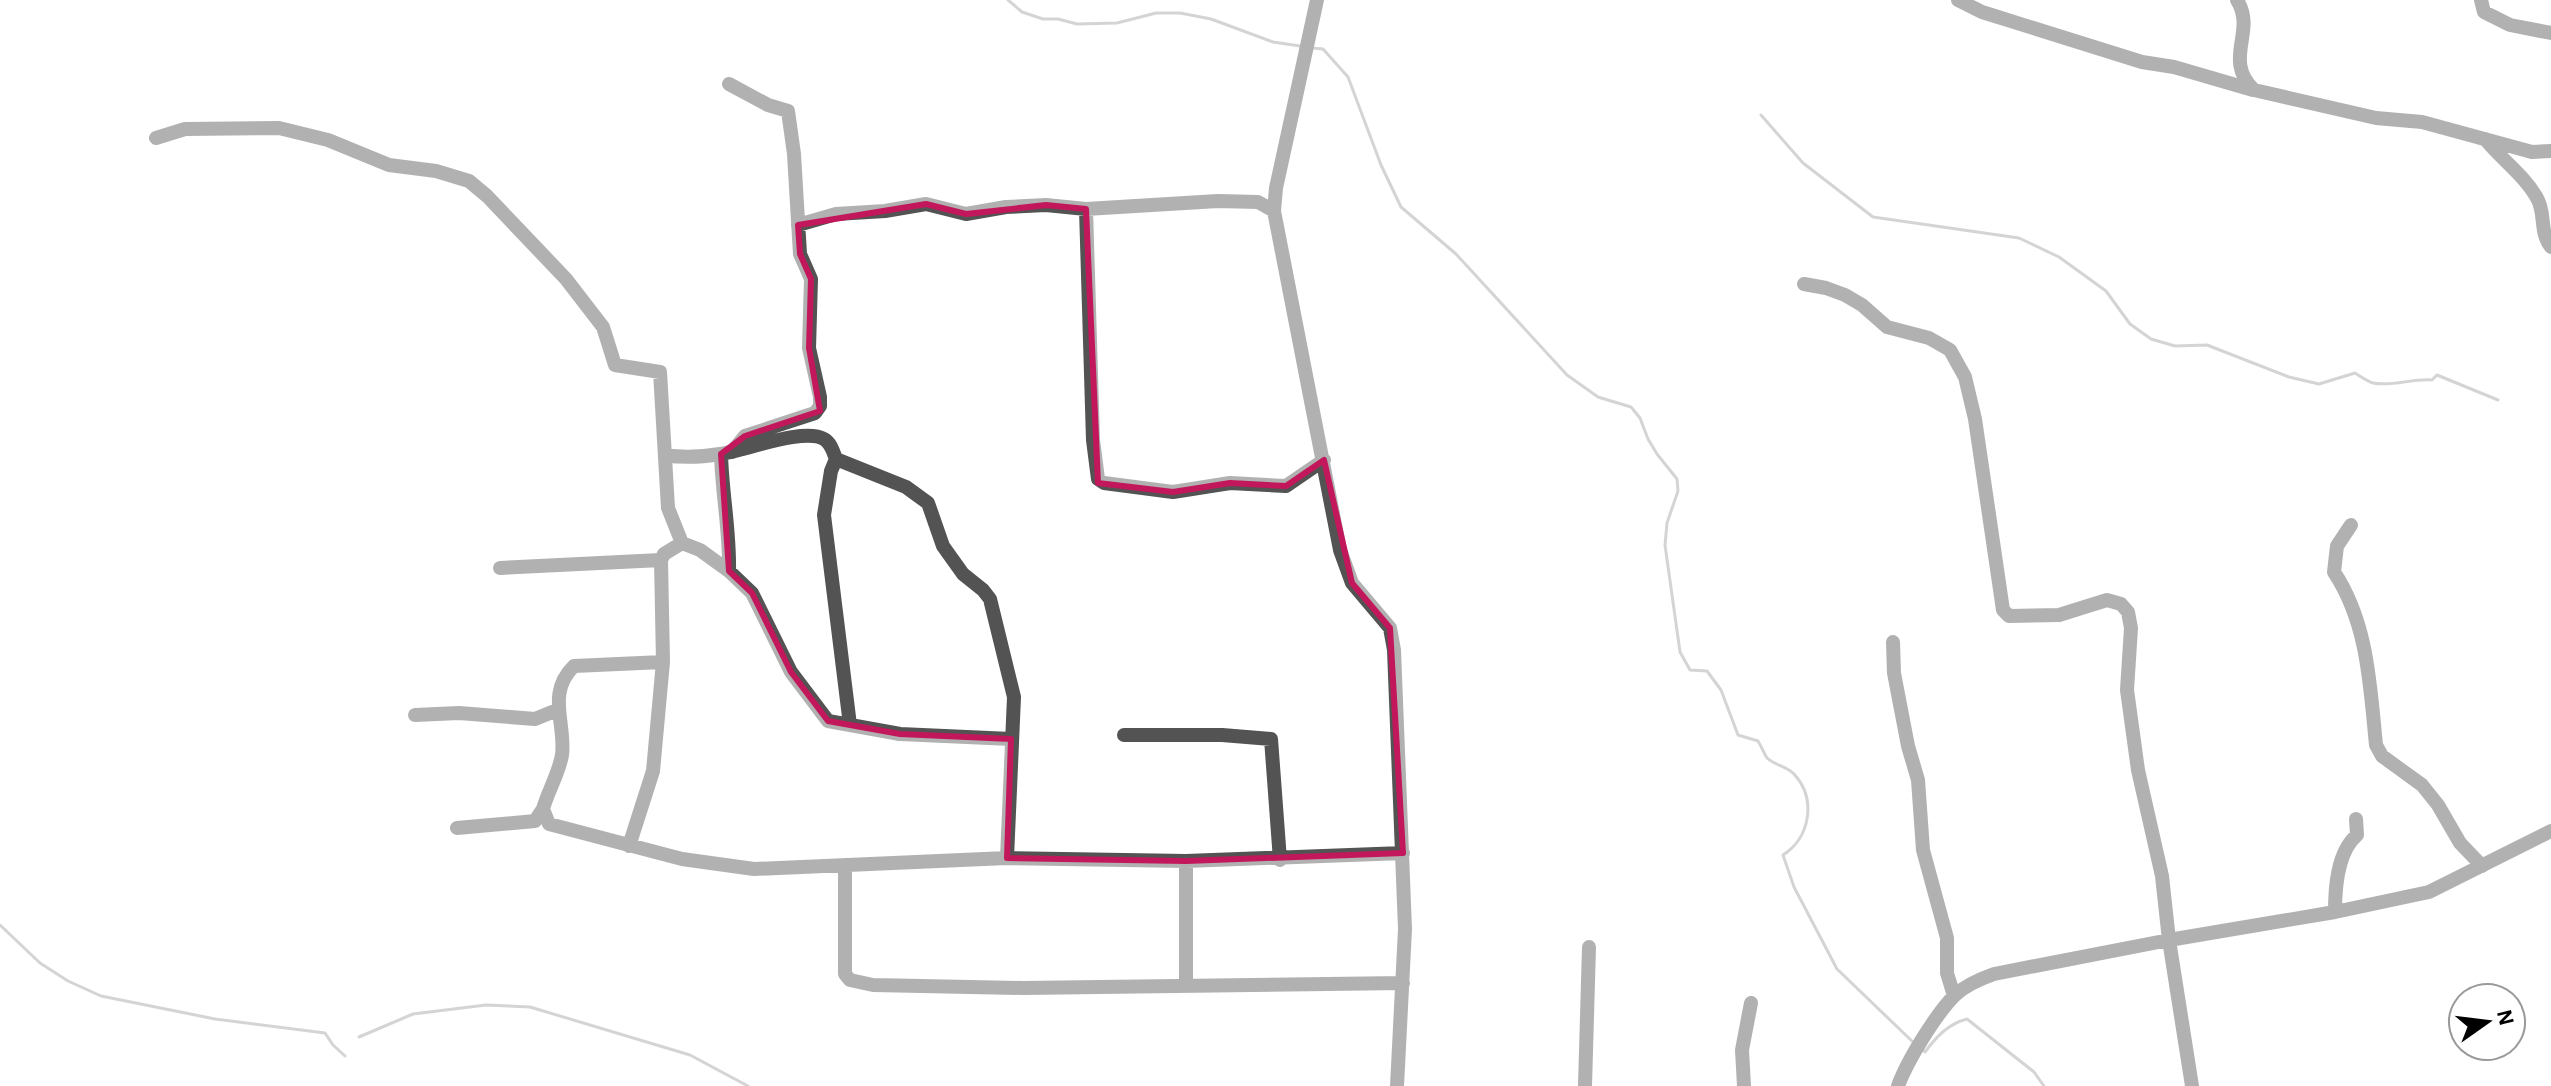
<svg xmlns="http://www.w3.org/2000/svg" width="2551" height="1086" font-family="'Alegreya Sans',sans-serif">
<rect width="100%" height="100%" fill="#fff"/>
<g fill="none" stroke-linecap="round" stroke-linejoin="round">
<path stroke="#a1a1a1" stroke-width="3" d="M1008,0L1022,12L1043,19H1058L1077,24L1117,23L1156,13H1180L1211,19L1273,42L1300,46
M1312,48L1323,49L1348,77L1381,165L1401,207L1456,254L1567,375L1598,397L1631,407L1640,418L1648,439L1657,454L1677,479L1678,491L1667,523L1665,545L1680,652L1690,670L1707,671L1721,690L1738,735L1758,741C1761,746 1764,753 1767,758C1774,765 1787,766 1794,774C1817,799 1810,838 1783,855L1794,887L1837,969L1914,1043
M1761,115L1803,163L1873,217L2019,238L2059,257L2106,291L2130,324L2151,339L2175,346L2207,345L2289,377L2319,384L2355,373C2360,376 2367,381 2373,383C2392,387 2413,378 2432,380L2437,375L2498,400
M0,925L40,963L68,981L101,996L215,1019L325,1033L333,1045L345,1056
M359,1037L413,1014L486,1005L530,1007L690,1055L748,1086
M1923,1050L1925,1052C1936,1037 1948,1024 1967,1019L2034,1072L2044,1086"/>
<path stroke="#535353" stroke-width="14" d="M1317,0L1276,188L1274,211L1340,550L1352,583L1390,628L1394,650L1405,929L1397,1086
M1958,0L1982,12L2142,62L2174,67L2253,90
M2237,0C2257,32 2222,59 2254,90L2376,118L2422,122L2532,152L2551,151
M2481,0L2484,12L2510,25L2551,33
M729,84L768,105L788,111L794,154L800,254L811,279L809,348L820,397V406L815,413L745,436L732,452
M156,138L185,129L279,128L328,140L389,165L436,171L469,181L487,196L566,279L603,327L615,365L660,372L668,508L682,543L700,550L729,571L752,593L791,672L828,721L900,734L1011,739
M2485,139C2501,159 2524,175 2537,198C2546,213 2539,232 2551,247
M1086,209L1093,440L1098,479L1104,483L1173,492L1230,483L1286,486L1324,460
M798,225L836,214L885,211L926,204L966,214L1006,207L1046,205L1086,209L1218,201L1258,202L1274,211
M1804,284L1826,288L1845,295L1862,305L1887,327L1929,338L1950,350L1965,377L1975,419L2003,610L2009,616L2059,615L2107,600L2121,604L2128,612L2131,628L2127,690L2138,770L2162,876L2169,940L2192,1086
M721,454C722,494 730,531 729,571
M665,455C683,458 702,457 720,454C744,451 804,427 824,439C831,443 833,451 836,459L831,471L824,515L850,725
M836,459L906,487L928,503L943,546L963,574L983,590L990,599L1014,697L1007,858
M2351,525L2337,546L2334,572C2368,623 2370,686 2376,745L2382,756L2422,785L2438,805L2460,843L2482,866
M500,568L661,560L664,554L682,543
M1893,642L1894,673L1908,746L1918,780L1923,850L1947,938V973L1954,996
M663,662L574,666C546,693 566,723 562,755C559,773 548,791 543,809L549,824L682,859L754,869L1007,858L1186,861L1403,853
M415,715L459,713L535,719L557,710
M1124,735H1222L1271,739L1280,860
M457,828L535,821L543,809
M629,846L653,771L663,662L661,560
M845,865V974L850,980L873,985L1023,988L1403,983
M2335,912C2335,888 2337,852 2357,835L2356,819
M1186,986V861
M1585,1086L1589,947
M1744,1086L1742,1050L1751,1003
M1898,1086C1907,1061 1936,1014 1955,995C1966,985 1980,979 1994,974L2169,940L2335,912L2429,892L2551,831"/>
</g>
<path d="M0 0H2551V1086H0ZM926,204L966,214L1046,205L1086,209L1098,483L1173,492L1230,483L1286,486L1324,460L1352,583L1390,628L1403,853L1186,861L1007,858L1011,739L900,734L828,721L791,672L752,593L729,571L721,454L745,436L820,411L809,348L811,279L800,254L798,225Z" fill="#fff" fill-opacity=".55" fill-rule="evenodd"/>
<path fill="none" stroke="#c2185b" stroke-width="6" stroke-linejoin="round" d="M926,204L966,214L1046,205L1086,209L1098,483L1173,492L1230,483L1286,486L1324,460L1352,583L1390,628L1403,853L1186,861L1007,858L1011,739L900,734L828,721L791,672L752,593L729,571L721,454L745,436L820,411L809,348L811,279L800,254L798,225Z"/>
<g transform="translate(2487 1022) rotate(76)"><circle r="38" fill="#ffffff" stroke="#999999" stroke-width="2"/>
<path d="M0-6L14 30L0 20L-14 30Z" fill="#000000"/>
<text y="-12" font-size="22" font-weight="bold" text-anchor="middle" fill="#000000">N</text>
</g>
</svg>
